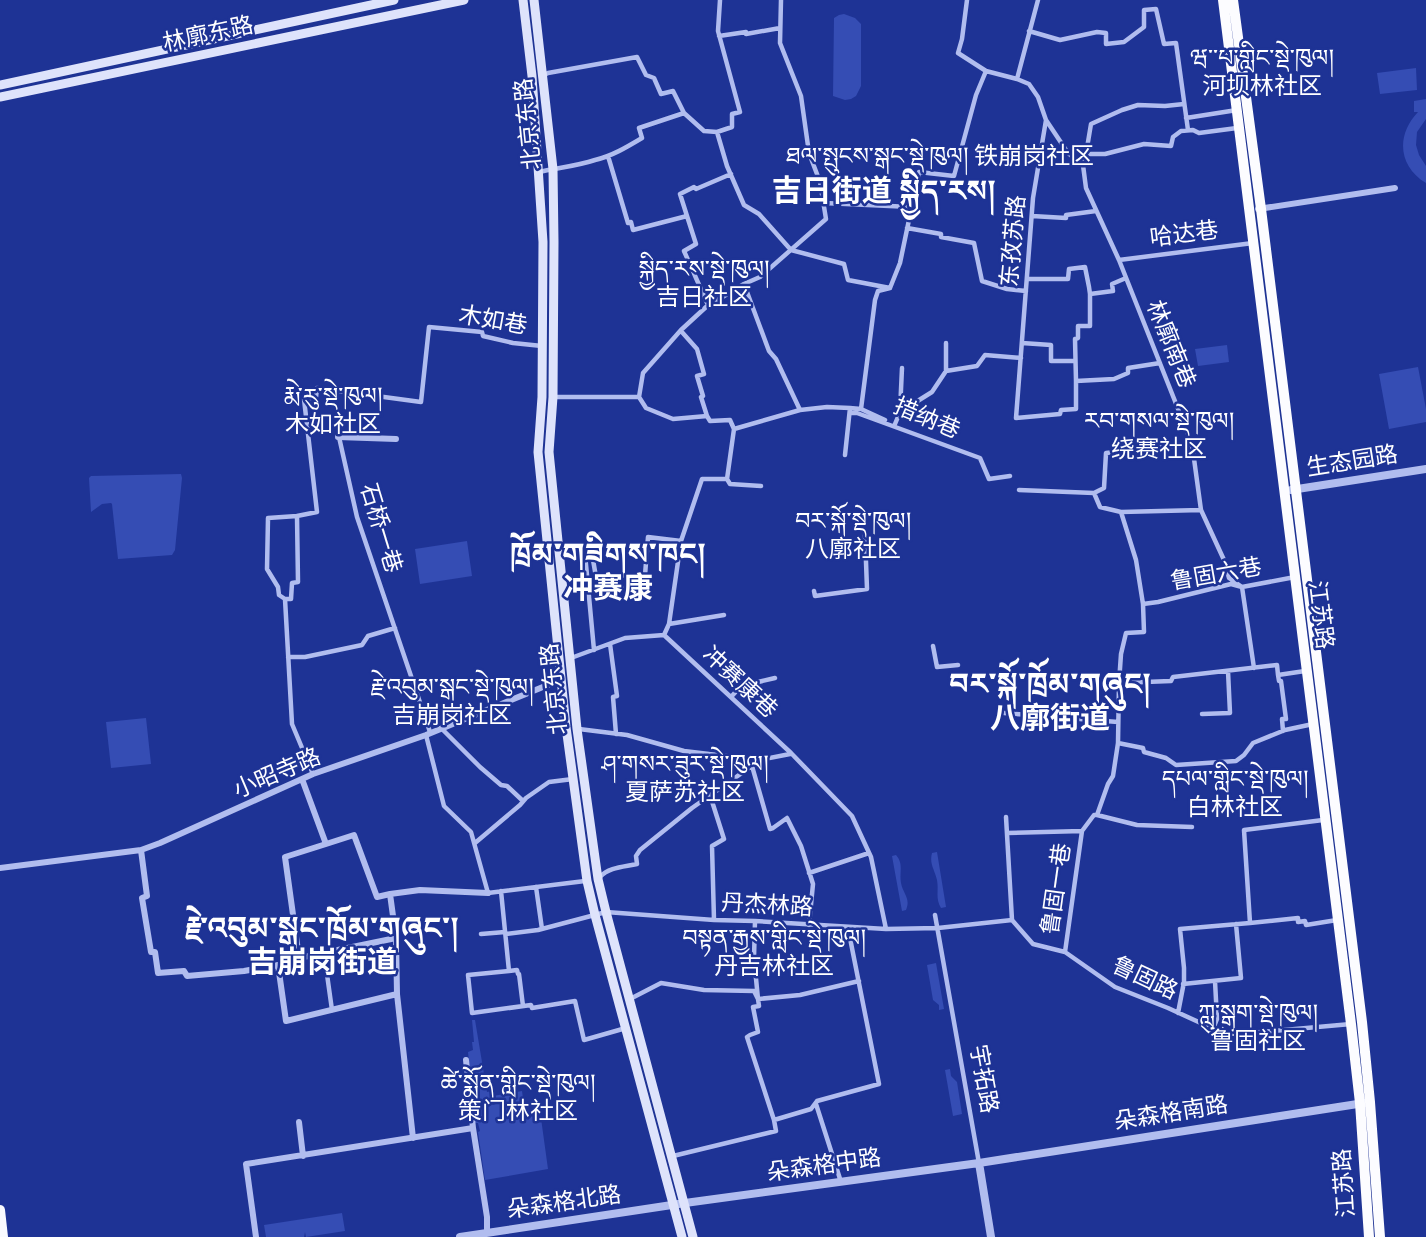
<svg xmlns="http://www.w3.org/2000/svg" width="1426" height="1237" font-family="Karla,'Noto Sans SC','Noto Serif Tibetan',sans-serif">
<rect width="100%" height="100%" fill="#1e3395"/>
<path fill="#354db4" d="M844,14L855,18L861,24V86L856,96L851,99L845,100L833,96L834,18L839,15Z
M1416,68L1417,90L1380,94L1377,73Z
M1426,99V119L1417,132L1416,145L1419,155L1426,166V183C1398,166 1396,135 1418,112H1414V101Z
M1227,345L1229,362L1198,366L1195,349Z
M1418,367L1426,409V422L1389,429L1379,374Z
M181,474L182,478L175,550L172,555L118,559L112,504L111,503L102,504L91,512L89,478L91,476Z
M467,541L472,576L420,584L415,549Z
M146,718L151,764L111,768L106,722Z
M937,852L946,907L941,908C935,898 939,891 937,880C935,870 929,864 932,853Z
M896,855C904,864 899,872 901,883C903,894 911,898 906,910L902,911L892,856Z
M936,963L944,1009L939,1010V1005L933,1000L927,965Z
M472,1020H475L487,1092L492,1091L493,1096L522,1091L524,1106L531,1112L540,1111L548,1169L485,1180L478,1132L480,1131L478,1123H475L468,1052L473,1050L472,1042H474Z
M950,1069L951,1076L957,1082L962,1114L953,1116L945,1070Z
M342,1213L345,1231L306,1237L305,1232L304,1237H266L264,1225Z"/>
<g fill="none" stroke-linecap="round" stroke-linejoin="round">
<path stroke="#b1bdef" stroke-width="4.5" d="M967,0L962,39L958,53L986,71L1017,79
M1038,0L1017,79L1029,84L1038,97L1046,120L1033,198L1016,418L1060,414L1061,410L1076,409V381L1114,379L1128,373V368L1160,363
M1029,31L1060,40L1097,32L1106,33V44L1124,42L1144,27V10L1156,9L1164,44L1176,43L1188,130
M719,36L746,32V34L780,28
M544,75L548,73L637,57L646,75L654,78L661,94L673,91L684,113
M1186,118L1237,110
M1046,120L1068,153L1083,165L1086,188L1119,260L1192,444L1201,510L1224,560L1229,578L1242,587L1254,668
M717,132L732,127V114L740,112L718,31L720,0
M1086,154L1091,124L1122,110L1138,105L1165,106L1184,104
M608,156L628,223L631,222L633,230L687,216L696,244L684,251L708,305
M1083,165L1086,154H1105L1144,144L1171,146L1173,137L1181,131L1193,130L1199,133L1237,128
M539,172C557,168 577,166 595,160C612,156 627,147 642,138L639,128L684,113L704,131L717,132L727,166L744,205L759,214L791,250L844,264L848,280L890,288
M824,203L911,207
M687,216L680,194L694,187L696,189L731,174
M1032,216L1066,218V215L1096,211
M907,228L941,234V237L974,243L982,281L1007,289L1026,291
M1119,260L1253,243
M1027,279H1068L1069,269L1085,267L1089,287L1090,294
M744,284L769,351L776,359L800,410
M681,331L697,349L704,374L697,376L703,396L701,397L707,416
M946,343V371
M1022,343L1051,345V361H1075
M1076,381L1075,339L1078,338V326H1090V294L1113,291L1112,284L1126,278
M554,397H639L643,373L681,330L706,307L744,284L760,277L826,219L820,182L809,153L801,96L780,43L781,0
M639,397L646,408L673,419L707,416L710,421L730,420L734,429
M861,409L885,420
M900,411L902,368
M851,413H857L980,458L989,479L1010,476
M895,424L900,412L932,392L946,371L977,366L985,355L1021,358
M339,437L357,517L430,732
M845,455L850,408L861,409L875,300L878,291L890,288L900,263L919,172L954,176L976,95L986,71
M727,479L730,484L761,486
M1019,490L1094,493
M1094,493L1104,488L1106,453L1192,444
M1094,493L1100,507L1121,512L1201,510
M585,554L594,650
M560,557L592,554L596,577H609L610,589L644,588L648,537L681,541
M814,591L815,596L867,589L865,535
M285,599L279,595L278,587L267,569L268,518L297,516
M1143,604L1158,602L1231,584L1242,587L1295,577
M669,624L724,615
M664,635L791,753L852,816L871,857L886,929
M664,635L669,624L681,541L702,479H727L734,429L800,410L827,407L850,408
M610,644L617,696L613,697L616,734
M933,646L937,667L958,665
M288,657H305L362,645L368,636L395,628
M571,658L625,638L664,635
M1278,675L1279,681H1281L1286,719H1282L1283,731
M1119,683L1171,681L1173,677L1277,665L1278,675L1305,671
M731,697L741,686L775,678
M1004,713L1118,722
M1202,714L1230,713L1228,671
M441,728L480,767L501,785L507,786L523,801
M579,729L627,735L684,751L759,760L790,754
M426,735L444,806L471,832L488,893L585,881
M1118,743L1143,748L1144,752L1166,758L1176,765L1236,761L1244,755L1253,743L1285,730L1313,724
M752,766L770,829L773,828L787,818L801,846L813,884L809,925
M313,774L292,724L285,599H291L292,583L298,582L297,516L317,512L304,399L316,397L317,388L421,402L429,327L482,332L483,336L513,343L542,346
M710,795L724,839L712,846L714,920
M1097,815L1137,825L1192,827
M1006,817L1012,920
M1007,833L1082,831
M475,843L520,805L526,798L549,782L573,779
M809,873L869,853
M600,877C609,867 624,867 637,864L636,856L640,850L692,808L759,761
M536,887L542,929
M501,891L509,971L517,970L518,974H519L523,1006
M935,915L979,1163
M1012,920L1033,944L1065,952L1115,987L1168,1008L1227,1035L1351,1024
M1250,923L1298,918V922L1305,921L1306,925L1337,920
M481,934L505,932
M506,934L538,930L606,912L714,920L755,921L886,929L938,928L1012,920
M1065,952L1082,831L1094,815H1097L1108,784L1113,776L1118,743L1119,683L1121,654L1126,633L1144,632L1143,604L1136,560L1121,512
M324,953L332,1010
M509,971L468,975L472,1013L531,1005L532,1008L575,1001L584,1040L626,1028
M1183,984L1241,978L1236,924
M630,999L661,983L704,990L754,991L758,999L754,958L755,921
M1178,1013L1184,982V968L1180,929L1250,923L1244,830L1323,820
M1213,1029L1217,1019L1215,981
M816,1104L841,1182
M774,1120L747,1037L750,1035L758,1032L753,1007L759,1006L758,999L800,995L859,981
M673,1156L776,1131L774,1120L811,1109L817,1101L879,1084L848,928"/>
<path stroke="#b1bdef" stroke-width="6" d="M1258,209L1395,188
M338,437L396,439
M326,844L354,835L377,897L390,894L396,938L397,994L413,1138
M141,850L147,896L142,898L151,952H155L158,973L184,971L187,976L244,971L278,965L299,958L396,938
M0,868L141,850L160,843L313,774L426,735L560,680
M390,894L420,890L488,893
M299,958L285,857L326,844L302,779
M278,965L286,1021L397,994
M466,1060L473,1128L487,1217V1233
M299,1122L303,1156
M256,1237L246,1164L473,1128"/>
<path stroke="#b1bdef" stroke-width="8" d="M1291,490L1426,469
M979,1163L991,1237
M460,1237L685,1203L979,1163L1364,1103"/>
<path stroke="#dee3fb" stroke-width="9" d="M523,0L532,76L543,242L542,397L538,452L566,727L587,881L595,915L682,1237
M534,0L553,169L554,242L553,397L549,452L577,729L598,879L606,912L693,1237
M0,85L394,0
M0,97L464,0"/>
<path stroke="#f9faff" stroke-width="10" d="M0,1210L3,1237"/>
<path stroke="#fcfcff" stroke-width="10" d="M1223,0L1351,1024L1360,1103L1369,1237
M1233,0L1261,209L1362,1022L1370,1102L1380,1237"/>
</g>
<g text-anchor="middle" dominant-baseline="central" stroke-width="5" stroke-linejoin="round" paint-order="stroke">
<g font-size="23" fill="#fff" stroke="#1e3395">
<text transform="translate(208 34) rotate(-12)">林廓东路</text>
<text transform="translate(528 124) rotate(-96)">北京东路</text>
<text transform="translate(1184 234) rotate(-7)">哈达巷</text>
<text transform="translate(1013 241) rotate(-85)">东孜苏路</text>
<text transform="translate(493 320) rotate(10)">木如巷</text>
<text transform="translate(1171 344) rotate(68)">林廓南巷</text>
<text transform="translate(927 418) rotate(23)">措纳巷</text>
<text transform="translate(1352 461) rotate(-9)">生态园路</text>
<text transform="translate(381 528) rotate(73)">石桥一巷</text>
<text transform="translate(1216 574) rotate(-10)">鲁固六巷</text>
<text transform="translate(1321 615) rotate(83)">江苏路</text>
<text transform="translate(740 682) rotate(43)">冲赛康巷</text>
<text transform="translate(554 689) rotate(-96)">北京东路</text>
<text transform="translate(277 773) rotate(-23)">小昭寺路</text>
<text transform="translate(1056 889) rotate(-82)">鲁固一巷</text>
<text transform="translate(767 905) rotate(3)">丹杰林路</text>
<text transform="translate(1145 978) rotate(25)">鲁固路</text>
<text transform="translate(984 1079) rotate(80)">宇拓路</text>
<text transform="translate(1171 1113) rotate(-9)">朵森格南路</text>
<text transform="translate(824 1165) rotate(-8)">朵森格中路</text>
<text transform="translate(1344 1183) rotate(-94)">江苏路</text>
<text transform="translate(564 1202) rotate(-8)">朵森格北路</text>
</g>
<g font-size="24" fill="#fff" stroke="#1e3395">
<text x="1262" y="58">ཝ་་པ་གླིང་སྡེ་ཁུལ།<tspan x="1262" dy="28">河坝林社区</tspan></text>
<text x="940" y="156">ཐལ་སྤུངས་སྒང་སྡེ་ཁུལ། 铁崩岗社区</text>
<text x="704" y="269">སྐྱིད་རས་སྡེ་ཁུལ།<tspan x="704" dy="28">吉日社区</tspan></text>
<text x="333" y="396">རྨེ་རུ་སྡེ་ཁུལ།<tspan x="333" dy="28">木如社区</tspan></text>
<text x="1159" y="421">རབ་གསལ་སྡེ་ཁུལ།<tspan x="1159" dy="28">绕赛社区</tspan></text>
<text x="853" y="521">བར་སྐོ་སྡེ་ཁུལ།<tspan x="853" dy="28">八廓社区</tspan></text>
<text x="452" y="687">རྗེ་འབུམ་སྒང་སྡེ་ཁུལ།<tspan x="452" dy="28">吉崩岗社区</tspan></text>
<text x="685" y="764">ཤ་གསར་ཟུར་སྡེ་ཁུལ།<tspan x="685" dy="28">夏萨苏社区</tspan></text>
<text x="1235" y="779">དཔལ་གླིང་སྡེ་ཁུལ།<tspan x="1235" dy="28">白林社区</tspan></text>
<text x="774" y="938">བསྟན་རྒྱས་གླིང་སྡེ་ཁུལ།<tspan x="774" dy="28">丹吉林社区</tspan></text>
<text x="1258" y="1013">ཀླུ་སྒུག་སྡེ་ཁུལ།<tspan x="1258" dy="28">鲁固社区</tspan></text>
<text x="518" y="1083">ཚེ་སྨོན་གླིང་སྡེ་ཁུལ།<tspan x="518" dy="28">策门林社区</tspan></text>
</g>
<g font-size="30" font-weight="bold" fill="#fff" stroke="#1e3395">
<text x="884" y="191">吉日街道 སྐྱིད་རས།</text>
<text x="608" y="554">ཁྲོམ་གཟིགས་ཁང།<tspan x="608" dy="34">冲赛康</tspan></text>
<text x="1050" y="684">བར་སྐོ་ཁྲོམ་གཞུང།<tspan x="1050" dy="34">八廓街道</tspan></text>
<text x="322" y="928">རྗེ་འབུམ་སྒང་ཁྲོམ་གཞུང་།<tspan x="322" dy="34">吉崩岗街道</tspan></text>
</g>
</g>
</svg>
